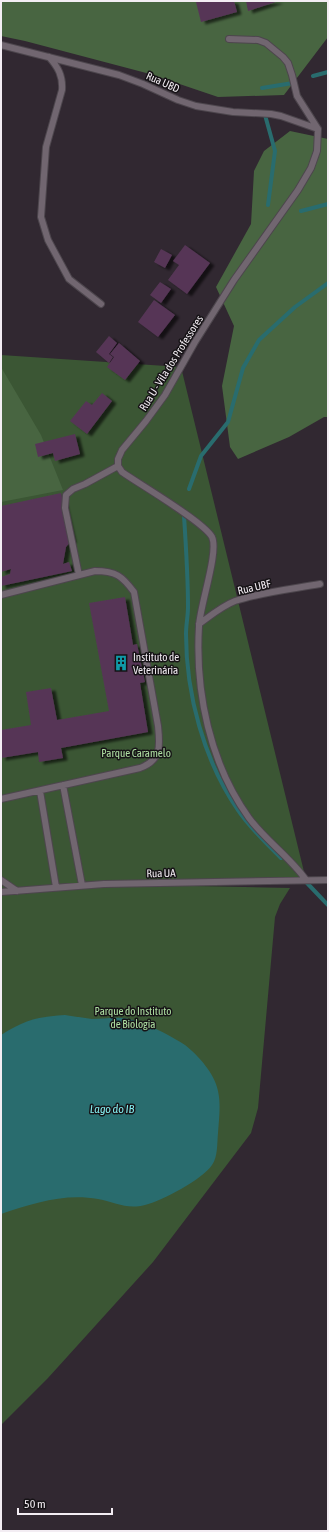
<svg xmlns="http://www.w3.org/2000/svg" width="329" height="1532" font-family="'Asap Condensed',sans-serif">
<defs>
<filter id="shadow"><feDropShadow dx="4.5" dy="2.5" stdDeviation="1" flood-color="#0009"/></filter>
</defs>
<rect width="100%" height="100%" fill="#312831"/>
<path fill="#3b5634" d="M1,355L181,367L306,880L195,886L290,888L280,904L275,917L258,1108L251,1133L153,1262L48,1378L1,1425Z"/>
<path fill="#486541" d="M1,1H328V37L284,95L218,97L150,74L25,41L1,36Z
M290,131L328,139V417H324L289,437L238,459L230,447L222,386L234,326L216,287L251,224L254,171L264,151Z
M1,367L41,435L63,490L1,502Z"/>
<path fill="#296c6e" d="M65,1015C73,1016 83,1018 92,1019C102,1019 112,1017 122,1018C139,1019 170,1035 185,1045C198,1055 215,1074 218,1091C221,1104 219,1119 218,1133C217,1143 218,1157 212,1165C203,1179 162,1201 145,1205C126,1210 116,1202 98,1199C65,1193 33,1203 1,1214V1035C25,1020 36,1017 65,1015Z"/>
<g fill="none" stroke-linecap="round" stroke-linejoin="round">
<path stroke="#296c6e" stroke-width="4" d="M313,76L328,72
M262,88L293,83
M265,115L275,151L268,205
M301,211L328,204
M189,489L201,456L228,422L243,368L259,340L295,307L328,283
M184,516C186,546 188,577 188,607C188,616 186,625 186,634C186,694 204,761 238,810C250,828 266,843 281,858
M307,883L328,905"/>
</g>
<path fill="#563656" filter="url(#shadow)" d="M202,1H234L237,12L201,22L196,2Z
M246,1H279L248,11Z
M185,245L210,263L187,294L168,280L179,265L173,261Z
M161,249L172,255L165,268L154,262Z
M160,282L171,289L161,303L150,295Z
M154,300L175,315L158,337L138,322Z
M109,336L117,343L109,354L113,357L109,363L96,352Z
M119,343L140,361L125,380L107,367L114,357L110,354Z
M102,393L112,401L87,434L70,421L86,401L92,405Z
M75,434L80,454L55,461L53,453L38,457L35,444Z
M61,493L72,540L66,547L63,564L69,562L72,571L1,586V577L10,574L11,569L1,572V506Z
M125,597L133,645L137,644L145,682L140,683L148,732L61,748L63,758L39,762L38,752L1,758V730L31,725L26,692L51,688L57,720L109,711L89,603Z"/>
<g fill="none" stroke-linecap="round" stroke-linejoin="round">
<defs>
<path id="lane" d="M229,39L258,40L266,43L283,57L288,63L292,75L297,96L318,129L317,151L311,168L298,190L234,280L195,342L165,395L146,421L122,450L118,459V466L122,472C139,484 204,522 212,537C219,552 200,605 199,626C195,692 210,764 249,818C266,841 290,857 306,880
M1,45L119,75L143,84L178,100L196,106L233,112L271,114L281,116L318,129
M49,57C58,67 63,76 62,90L46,147L41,217L48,240L69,279L101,304
M79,575L65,508L66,495L73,489L85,484L118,466
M1,595L95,571C116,571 122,576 134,592L158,726C160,745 162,760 140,768L1,799
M199,624C210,616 222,606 235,601C262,592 292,589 320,584
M63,785L82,885
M40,791L56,887
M1,880L17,891
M1,892L104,884L328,880"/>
</defs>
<use href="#lane" stroke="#4d464d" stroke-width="8"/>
<use href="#lane" stroke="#716670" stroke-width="6"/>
</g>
<defs>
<symbol id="building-bare" viewBox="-9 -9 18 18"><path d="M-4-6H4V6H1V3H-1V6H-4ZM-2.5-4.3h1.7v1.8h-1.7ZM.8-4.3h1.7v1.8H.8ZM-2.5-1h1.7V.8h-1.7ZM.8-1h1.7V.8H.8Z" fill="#0f9aa8" stroke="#161316" stroke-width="2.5" paint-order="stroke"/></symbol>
</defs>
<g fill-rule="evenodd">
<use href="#building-bare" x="110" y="652" width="22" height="22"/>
</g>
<g text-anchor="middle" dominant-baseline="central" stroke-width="3" stroke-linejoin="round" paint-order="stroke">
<g font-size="11" fill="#f3edf3" stroke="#161316">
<text transform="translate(163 82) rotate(24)">Rua UBD</text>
<text transform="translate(171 363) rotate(-58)">Rua U - Vila dos Professores</text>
<text transform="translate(254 587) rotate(-13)">Rua UBF</text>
<text transform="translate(161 873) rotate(-1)">Rua UA</text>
</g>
<g font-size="11" fill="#f3edf3" stroke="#161316" text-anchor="start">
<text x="133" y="657">Instituto de<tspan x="133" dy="13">Veterinária</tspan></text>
</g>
<g font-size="11" fill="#afe0a3" stroke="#161316">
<text x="136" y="753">Parque Caramelo</text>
<text x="133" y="1011">Parque do Instituto<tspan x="133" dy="13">de Biologia</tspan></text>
</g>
<g font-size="12" font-style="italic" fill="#83ebed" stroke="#161316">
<text x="112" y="1109">Lago do IB</text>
</g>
</g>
<rect width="329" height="1532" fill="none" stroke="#f3edf3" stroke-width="4"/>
<path d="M18 1508v6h94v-6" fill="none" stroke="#f3edf3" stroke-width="2"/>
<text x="24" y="1508" font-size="12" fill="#f3edf3" stroke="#161316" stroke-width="3" paint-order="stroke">50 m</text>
</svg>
